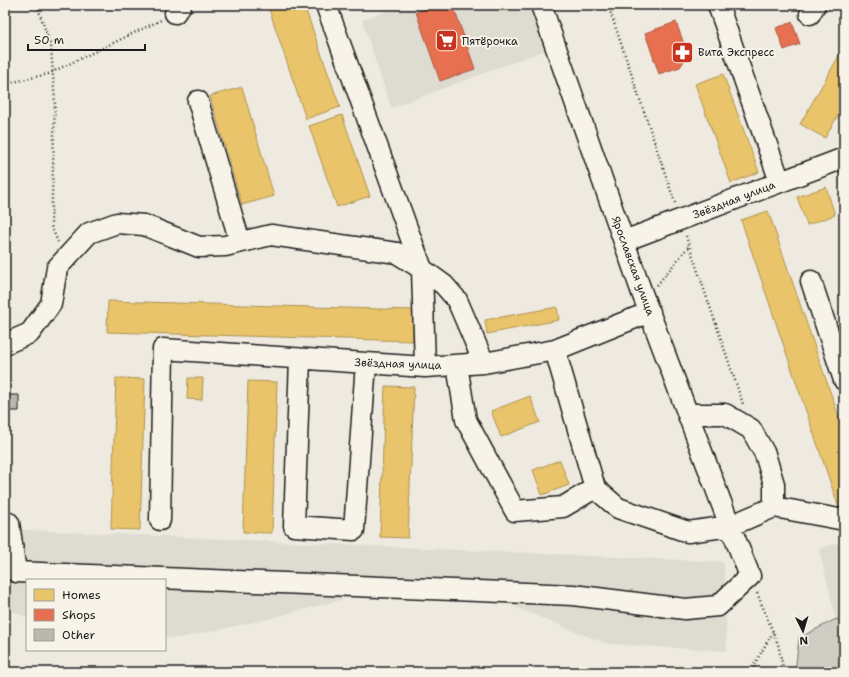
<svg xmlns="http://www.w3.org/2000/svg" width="849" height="677" font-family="'Shantell Sans',sans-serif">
<rect width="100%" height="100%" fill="#eeeae0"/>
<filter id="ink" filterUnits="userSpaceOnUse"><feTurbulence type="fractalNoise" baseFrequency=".025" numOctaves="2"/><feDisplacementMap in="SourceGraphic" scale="8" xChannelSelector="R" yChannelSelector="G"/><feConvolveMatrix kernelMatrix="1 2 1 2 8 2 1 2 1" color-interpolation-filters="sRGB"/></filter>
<g filter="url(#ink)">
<path fill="#dedbd1" d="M402,5H531L546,50L391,108L362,20Z
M5,529L724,562L727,651L609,644L578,633L501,601L355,596L260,621L179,638H165V580H27V618L5,607Z
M844,541V623L836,619L819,549Z"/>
<path fill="#cfccc3" stroke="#767470" d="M836,619L844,623V672H795L799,638Z"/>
<path fill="#e9c46a" stroke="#ac9253" d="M271,5H304L340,107L306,119L268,6Z
M844,47V105L825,138L800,124Z
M723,74L759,172L731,183L695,84Z
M242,87L274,196L242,205L210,96Z
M342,115L370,196L337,207L309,126Z
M826,187L835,215L807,225L797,197Z
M768,211L844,432V506L839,508L741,220Z
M108,301L414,310L413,341L107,332Z
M557,307L559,320L487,334L485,320Z
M116,378L145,379L140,530L111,529Z
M188,378H203L202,400L187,399Z
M248,381L277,382L272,533L243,532Z
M385,386L414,387L408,538L380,537Z
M530,396L540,422L501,437L491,411Z
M560,460L569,485L542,495L533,470Z"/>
<path fill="#e76f51" stroke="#aa5641" d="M439,5H453L475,69L440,81L416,12Z
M676,22L688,55L680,67L659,74L645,33Z
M792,22L800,44L784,50L776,28Z"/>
<path fill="#bab7af" stroke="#1c1c1c" d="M5,395H19V411H5Z"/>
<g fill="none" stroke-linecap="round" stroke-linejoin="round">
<defs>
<path id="minor" d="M326,5L422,269L425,367
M718,5L780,182
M175,13L181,5
M810,14L815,5
M198,101L240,242
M624,241L844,158
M811,281L844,380
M5,344L30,333L51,304L57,268L89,233L117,223L144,225L199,247L225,246L271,235L397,253L422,269L444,285L457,300L484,363
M555,350L595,488L618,508L688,532L730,526L774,507V484L765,454L751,429L725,414H688
M300,359L294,526L354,530L366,363
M457,365L466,420L515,511L563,507L595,488
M774,507L839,519L844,518
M160,520L163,349L425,367L484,363L555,350L650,312
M5,523H9L16,572L573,595L685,609L718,606L750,576L730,526L642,293L541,5"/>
</defs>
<use href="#minor" stroke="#1c1c1c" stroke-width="23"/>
<path stroke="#1c1c1c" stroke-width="2.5" stroke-dasharray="1 3" stroke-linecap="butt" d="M37,5L51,47L55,104L51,226L58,242
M608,5L675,203
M5,84L48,74L161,20
M686,236L743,404
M657,285L689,246
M757,593L778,644L784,672
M754,672V665L773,632"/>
<use href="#minor" stroke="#f7f3e8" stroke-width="20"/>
</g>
</g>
<defs>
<symbol id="supermarket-square" viewBox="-11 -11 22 22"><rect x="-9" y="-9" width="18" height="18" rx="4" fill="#c8321e" stroke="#f7f3e8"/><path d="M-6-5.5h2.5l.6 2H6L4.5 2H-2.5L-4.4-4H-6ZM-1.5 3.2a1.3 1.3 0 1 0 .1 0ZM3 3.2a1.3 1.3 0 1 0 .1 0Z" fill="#fff"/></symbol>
<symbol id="pharmacy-square" viewBox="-11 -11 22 22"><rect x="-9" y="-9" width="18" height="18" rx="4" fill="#c8321e" stroke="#f7f3e8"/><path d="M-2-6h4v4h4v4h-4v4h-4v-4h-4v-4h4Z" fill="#fff"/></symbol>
</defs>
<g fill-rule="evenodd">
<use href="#supermarket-square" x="434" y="28" width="25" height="25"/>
<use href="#pharmacy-square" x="670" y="40" width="25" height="25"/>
</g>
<g text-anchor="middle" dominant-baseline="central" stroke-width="4" stroke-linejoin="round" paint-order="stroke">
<g font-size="11" fill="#1c1c1c" stroke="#f7f3e8" text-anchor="start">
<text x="462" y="41">Пятёрочка</text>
<text x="698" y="52">Вита Экспресс</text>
</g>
<g font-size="11" fill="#1c1c1c" stroke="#f7f3e8">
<text transform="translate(734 200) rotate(-21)">Звёздная улица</text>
<text transform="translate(633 266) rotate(70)">Ярославская улица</text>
<text transform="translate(398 364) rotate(2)">Звёздная улица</text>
</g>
</g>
<rect width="849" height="677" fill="none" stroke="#f7f3e8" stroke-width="20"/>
<rect x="10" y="10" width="829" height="657" fill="none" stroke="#1c1c1c" stroke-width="1.5" filter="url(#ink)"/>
<rect x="26" y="579" width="140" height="72" fill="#f7f3e8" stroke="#9f9d96"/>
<rect x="34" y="589" width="20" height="12" fill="#e9c46a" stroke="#9f9d96"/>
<text x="62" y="599" font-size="12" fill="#1c1c1c">Homes</text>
<rect x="34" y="609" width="20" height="12" fill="#e76f51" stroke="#9f9d96"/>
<text x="62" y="619" font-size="12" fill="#1c1c1c">Shops</text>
<rect x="34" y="629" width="20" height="12" fill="#bab7af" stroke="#9f9d96"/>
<text x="62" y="639" font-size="12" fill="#1c1c1c">Other</text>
<g transform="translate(803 631) rotate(175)" stroke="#f7f3e8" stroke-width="3" paint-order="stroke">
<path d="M0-3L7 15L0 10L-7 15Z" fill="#1c1c1c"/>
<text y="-6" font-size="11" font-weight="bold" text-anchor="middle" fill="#1c1c1c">N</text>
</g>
<path d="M28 44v6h117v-6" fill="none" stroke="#1c1c1c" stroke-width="2"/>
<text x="34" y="44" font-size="12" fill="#1c1c1c" stroke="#f7f3e8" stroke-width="3" paint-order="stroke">50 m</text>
</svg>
